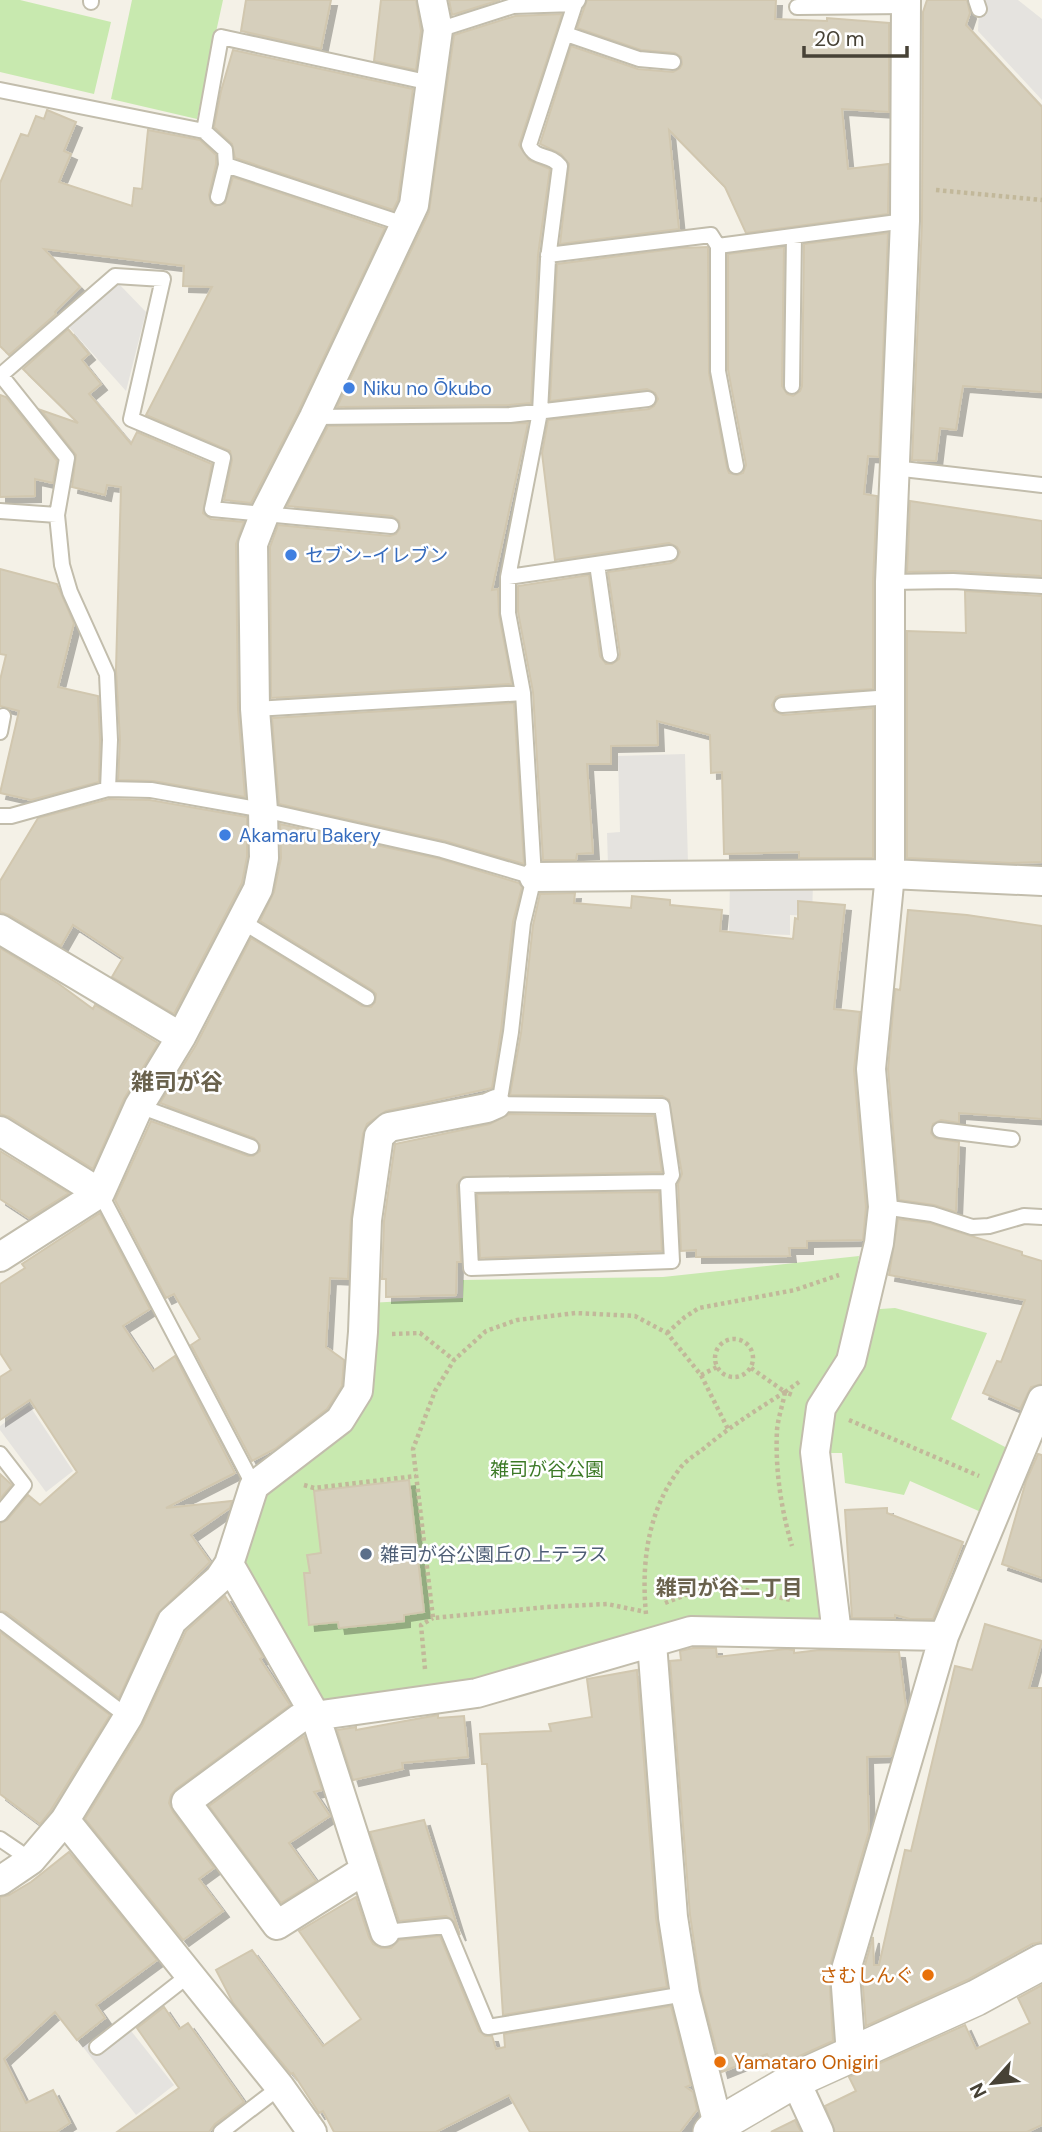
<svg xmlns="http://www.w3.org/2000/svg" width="1042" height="2132" font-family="'DM Sans','Noto Sans JP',sans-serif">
<defs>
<filter id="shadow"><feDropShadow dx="6" dy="6" stdDeviation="0" flood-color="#0004"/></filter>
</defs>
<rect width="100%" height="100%" fill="#f4f1e7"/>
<path fill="#c8e9af" d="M0,0H20L111,22L94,94L0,72Z
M132,0H223L197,119L111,99Z
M859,1256L851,1311L895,1308L987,1333L951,1419L1009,1449L981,1512L910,1481L904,1495L845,1483L842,1453H800L817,1567L830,1627L691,1619L493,1681L318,1705L236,1557L261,1495L351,1427L368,1303L463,1298V1280L663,1277Z"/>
<path fill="#e5e3df" d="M986,0H1018L1042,19V100L978,31L979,9Z
M119,284L146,312L126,391L68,326Z
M685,754L688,863L608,865L607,833L620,832L618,756Z
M730,881L813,884L812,916L790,915V935L729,933Z
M29,1405L73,1471L46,1492L0,1430V1426Z
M120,2017L174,2085L136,2115L83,2047Z"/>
<path fill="#d6cfbc" stroke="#d1c7af" stroke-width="2" filter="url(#shadow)" d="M246,0H331L321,49L241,31Z
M381,0H416L421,31L416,70L374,61Z
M449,0H500L452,15Z
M587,0H776L775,19L827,21V18L889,23V112L842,109L848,169L889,164L888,214L746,233L725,187L669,130L679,229L560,244L569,164L561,154L540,144L571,46L638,69L673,72L680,68L682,64L681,57L675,53L641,50L577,28Z
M927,0H967L970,13L966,25L1042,107V392L963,386L956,430L940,428L936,461L912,460L922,222L923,12Z
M562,14L519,145L529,160L550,169L538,255L531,403L509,405L337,407L429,212L454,35L515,16Z
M233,50L413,89L398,200L393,210L235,158L232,144L214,127L221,91Z
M47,110L76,122L64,151L71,154L59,182L132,206L134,188L142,189L148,130L200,140L216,155V164L209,195L211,203L215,206L225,203L233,177L385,228L299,410L251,503L224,500L232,460L230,451L146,415L212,287L183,286L184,266L44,249L80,287L55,312L56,314L9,355L0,346V183L21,134L28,136L36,116L44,119Z
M888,233L879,457L868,456L864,494L877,496L873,582V689L781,695L776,697L772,705L774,711L783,715L873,708V858H799V852L724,854L722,772L711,773L710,735L657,721L658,745L611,746V764H587L593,853L577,854L576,860H543L533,692L518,612V586L589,575L600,656L606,664H612L619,659L620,654L608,572L671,563L676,560L680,552L677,547L669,543L555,560L542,453L548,420L649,409L654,406L658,399L655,393L647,389L550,401L557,264L681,248L708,247L709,373L727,468L729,473L737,475L743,473L746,465L728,370V254L784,247L782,386L787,394L793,396L800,391L802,386L804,244Z
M68,329L89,354L82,360L101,384L89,394L131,444L137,432L212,464L203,513L211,519L244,522L236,544L238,709L245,797L153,781L118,780L120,740L116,670L121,487L107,485L105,495L72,487L76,455L41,410L78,423L23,369Z
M0,395L6,397L57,461L53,483L35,479V496L0,497Z
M528,423L492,590L498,589L499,615L512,684L271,698L270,547L278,525L390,536L396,534L400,528L399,521L392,516L287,506L328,426Z
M910,501L1042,521V576L954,571L907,572Z
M0,569L57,584L74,623L58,687L98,696L100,740L99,782L31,800L0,793L19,711L0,706V680L6,655L0,654Z
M965,591L1042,596V862L1011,863L907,858V631L966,633Z
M514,703L524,864L445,841L279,804L272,718Z
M109,799L150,800L247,817V857L242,883L174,1014L112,977L123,958L73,925L61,946L9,915L0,912V881L38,818Z
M280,824L440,859L519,883L522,887L513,922L501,1031L492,1088L386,1111L367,1124L363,1134L351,1218L348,1279L330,1278L326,1347L344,1360L342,1386L327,1409L275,1449L252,1461L191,1345L200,1339L174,1294L166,1298L115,1200L151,1121L248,1156H253L260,1151V1145L254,1138L160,1103L196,1045L251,938L362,1006L371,1007L375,1002L376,994L372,990L260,921L274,892L281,858Z
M575,893L574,903L631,908L632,896L670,900V905L722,910L720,931L793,939L795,918L798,919V901L845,905L834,1009L860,1012L854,1070L866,1207L863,1240L807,1241V1248H789L790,1256L696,1257V1250L681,1251L678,1184L682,1174L669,1100L662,1096L510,1095L521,1033L533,925L540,894Z
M908,910L967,915L1042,926V1119L959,1113V1123L941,1120L933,1124L931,1133L935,1138L959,1142L956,1212L934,1205L899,1200L888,1069L895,989L900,990Z
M0,948L59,984L93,1009L95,1005L158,1043L124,1099L93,1169L9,1117L0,1114Z
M509,1114L654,1116L662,1172L463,1177L457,1185L461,1262H457L456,1295L386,1297V1279H382L384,1221L395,1144L490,1124Z
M0,1151L69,1193L29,1218L0,1199Z
M659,1192L662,1251L480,1258L477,1194Z
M100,1213L150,1309L123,1326L153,1371L175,1356L235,1473L166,1508L232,1501L230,1508L191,1535L210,1562L157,1614L119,1698L6,1612L0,1611V1523L7,1520L28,1495L40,1505L77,1472L30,1400L0,1420V1377L11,1370L0,1353V1284L25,1268L22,1264Z
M898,1219L930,1223L1022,1252V1255L1042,1261V1384L1031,1387L1020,1409L983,1393L997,1361L1001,1362L1025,1300L889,1275Z
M1038,1454L1042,1455V1578L1002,1564L1026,1481Z
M0,1474L12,1485L0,1499Z
M409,1480L424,1612L404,1615V1621L387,1623L339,1628L338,1622L309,1625L304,1573H310L307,1555L321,1553L314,1491Z
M887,1508V1513L963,1542L933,1619H910L895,1615V1618H852L845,1510Z
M225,1596L263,1657L260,1659L290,1705L176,1789L171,1795L169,1803L173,1812L214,1868L199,1879L223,1911L183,1940L85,1819L142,1726L186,1631Z
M985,1624L1042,1641L1029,1688H1042V1942L1032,1944L967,1980L866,2026L862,1975L873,1937L874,1965H879L905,1850L911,1851L955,1666L972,1670Z
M0,1632L110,1715L51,1810L40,1824L0,1794Z
M693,1648H716L717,1657L786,1649L794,1650V1653L819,1650L899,1652L906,1707L891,1756L867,1757L869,1831L829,1969L833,2041L773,2068L767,2054L722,2072L701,1991L690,1915L670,1661L681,1660L680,1651Z
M637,1670L656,1918L667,1987L503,2015L487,1764H482L480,1734L551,1731L549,1724L592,1717L587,1679Z
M438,1715V1718L464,1716L468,1757L402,1763L403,1769L353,1780L337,1730L356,1727V1730Z
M304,1736L322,1790L314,1792L330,1816L289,1843L316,1881L281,1903L209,1806Z
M424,1820L460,1935L454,1922L446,1916L399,1921L370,1832Z
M69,1852L157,1960L96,2005L105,2018L77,2040L55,2012L4,2059L26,2103L53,2090L70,2123L56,2132H0V1897L9,1895L31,1882Z
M356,1897L369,1937L373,1944L381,1948H391L399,1940L440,1936L479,2031L485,2036H492L496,2049L505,2047L504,2034L671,2006L691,2085L686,2087L693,2092L697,2110L680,2132H530L509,2095L436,2132H334L323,2111L319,2113L293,2073L291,2074L233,2003L216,1970L252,1950L323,2046L361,2019L299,1931Z
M1042,1985V2125L1027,2132H835L825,2106L856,2091L849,2077L965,2025L976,2049L1030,2023L1018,1998Z
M164,2007L179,2029L188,2023L244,2102L215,2124L209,2132H117L179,2088L137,2028Z
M795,2120L801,2132H771Z"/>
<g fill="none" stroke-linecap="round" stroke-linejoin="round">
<defs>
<path id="service" d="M578,0L575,4L529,145C535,160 550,153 560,166L548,259L540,412L508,577V613L523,693L534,877L523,923L511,1032L501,1093L496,1104L662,1106L672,1175L668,1182L672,1261L471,1268L467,1185L668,1182
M976,0L979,9
M91,2V0
M797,7L906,6
M438,30L513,6L575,4
M566,34L639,59L673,62
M0,90L204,131
M226,165L404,224
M218,197L226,165L225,150L204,131L221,37L431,83
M718,246V371L736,466
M548,255L711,235L718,246L905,221
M0,374L67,458L57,515L62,565L70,592L107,674L110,740L108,789
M1,375L115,276L163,279L131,419L223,458L212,509L391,526
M792,386L794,236
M314,417L510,415L648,399
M894,468L1042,485
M0,511L57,515
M597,564L610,655
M508,577L670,553
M890,582L953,581L1042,586
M782,705L891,697
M255,709L523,693
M0,732L3,716
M0,816H11L108,789L151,790L263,810L442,850L534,877
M243,922L367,998
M139,1106L251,1147
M940,1130L1012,1139
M100,1193L254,1486
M883,1207L932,1214L972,1227L989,1226L1024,1216L1042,1217
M0,1454L24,1485L0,1514
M0,1620L128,1717
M0,1839L31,1860
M385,1932L446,1926L488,2027L685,1994
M97,2047L189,1975
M221,2132L280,2087"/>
<path id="minor" d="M534,877L890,874L1042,881
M0,929L181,1037
M0,1131L100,1193
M0,1257L100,1193L139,1106L181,1037L258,889L264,858L263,810L255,709L253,544L265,513L314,417L414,205L438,30L432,0
M229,1564L315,1715L385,1932
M837,1634L815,1452L821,1408L851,1361L879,1243L883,1207L871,1069L890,874V582L905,221L906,0
M652,1643L673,1917L685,1994L718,2125
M65,1820L280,2087L312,2132
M363,1871L277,1925L186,1802L300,1718L477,1693L691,1631L944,1636
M0,1881L31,1860L65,1820L128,1717L172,1621L219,1579L229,1564L254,1486L340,1420L358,1391L363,1332L367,1220L379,1136L389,1127L487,1108L496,1104
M851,2055L845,1973L944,1636L1042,1400
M795,2080L819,2132"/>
<path id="tertiary" d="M711,2132L718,2125L795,2080L976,1998L1042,1962"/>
</defs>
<use href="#service" stroke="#c2bdac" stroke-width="18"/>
<use href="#minor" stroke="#c2bdac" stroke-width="32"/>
<use href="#tertiary" stroke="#c2bdac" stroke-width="38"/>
<path stroke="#c2b89a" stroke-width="4.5" stroke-dasharray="3.5 3.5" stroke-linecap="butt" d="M936,190L1042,200
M667,1333L685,1317L699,1308L795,1290L839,1275
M392,1334L420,1333L454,1360
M715 1358a19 19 0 1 1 38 0a19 19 0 1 1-38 0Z
M751,1368L785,1392C783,1404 778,1418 777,1430C775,1469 781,1509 792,1546
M701,1375L717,1367
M785,1392L799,1382
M849,1420L979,1476
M304,1485L314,1488L416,1476
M665,1603L704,1588L723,1585L791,1600
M641,1611L607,1604L547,1607L433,1618L413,1449L435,1391L454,1360L486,1331L517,1320L576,1313L635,1316L667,1333L701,1375L728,1429
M646,1614C641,1562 648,1509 681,1467C687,1460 695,1455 702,1450C728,1428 756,1410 785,1392L793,1395
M425,1669L421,1625L433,1618"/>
<use href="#service" stroke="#fff" stroke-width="14"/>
<use href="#minor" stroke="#fff" stroke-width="28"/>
<use href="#tertiary" stroke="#fff" stroke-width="35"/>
</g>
<g fill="#3f7fe0" stroke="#fff" stroke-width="2.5">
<circle cx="349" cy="388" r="7"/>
<circle cx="291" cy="555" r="7"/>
<circle cx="225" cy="835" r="7"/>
</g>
<circle fill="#5c6f8a" stroke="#fff" stroke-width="2.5" cx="366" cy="1554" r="7"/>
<g fill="#e8710a" stroke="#fff" stroke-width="2.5">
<circle cx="928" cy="1975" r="7"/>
<circle cx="720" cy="2062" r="7"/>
</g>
<g text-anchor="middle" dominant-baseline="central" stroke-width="5" stroke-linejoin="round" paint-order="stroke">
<g font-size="19" fill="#366cbe" stroke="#fff" text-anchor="start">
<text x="363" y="388">Niku no Ōkubo</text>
<text x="305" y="555">セブン-イレブン</text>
<text x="239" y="835">Akamaru Bakery</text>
</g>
<g font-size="19" fill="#3d7a27" stroke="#fff">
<text x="547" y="1469">雑司が谷公園</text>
</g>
<g font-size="19" fill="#4e5e75" stroke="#fff" text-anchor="start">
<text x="380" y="1554">雑司が谷公園丘の上テラス</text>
</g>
<g font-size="19" fill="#c56008" stroke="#fff" text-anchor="end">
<text x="914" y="1975">さむしんぐ</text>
<text x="734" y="2062" text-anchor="start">Yamataro Onigiri</text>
</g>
<g font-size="21" font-weight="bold" fill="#6a624d" stroke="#fff">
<text x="729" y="1588">雑司が谷二丁目</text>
</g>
<g font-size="23" font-weight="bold" fill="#6a624d" stroke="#fff">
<text x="177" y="1082">雑司が谷</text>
</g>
</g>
<g transform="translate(993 2083) rotate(243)" stroke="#ffffff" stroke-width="5" paint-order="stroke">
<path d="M0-5L12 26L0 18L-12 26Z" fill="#474236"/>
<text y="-10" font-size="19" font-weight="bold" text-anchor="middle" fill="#474236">N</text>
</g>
<path d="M804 46v10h103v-10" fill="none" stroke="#474236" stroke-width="3.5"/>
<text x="814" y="46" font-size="21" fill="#474236" stroke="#ffffff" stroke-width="5" paint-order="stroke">20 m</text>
</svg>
